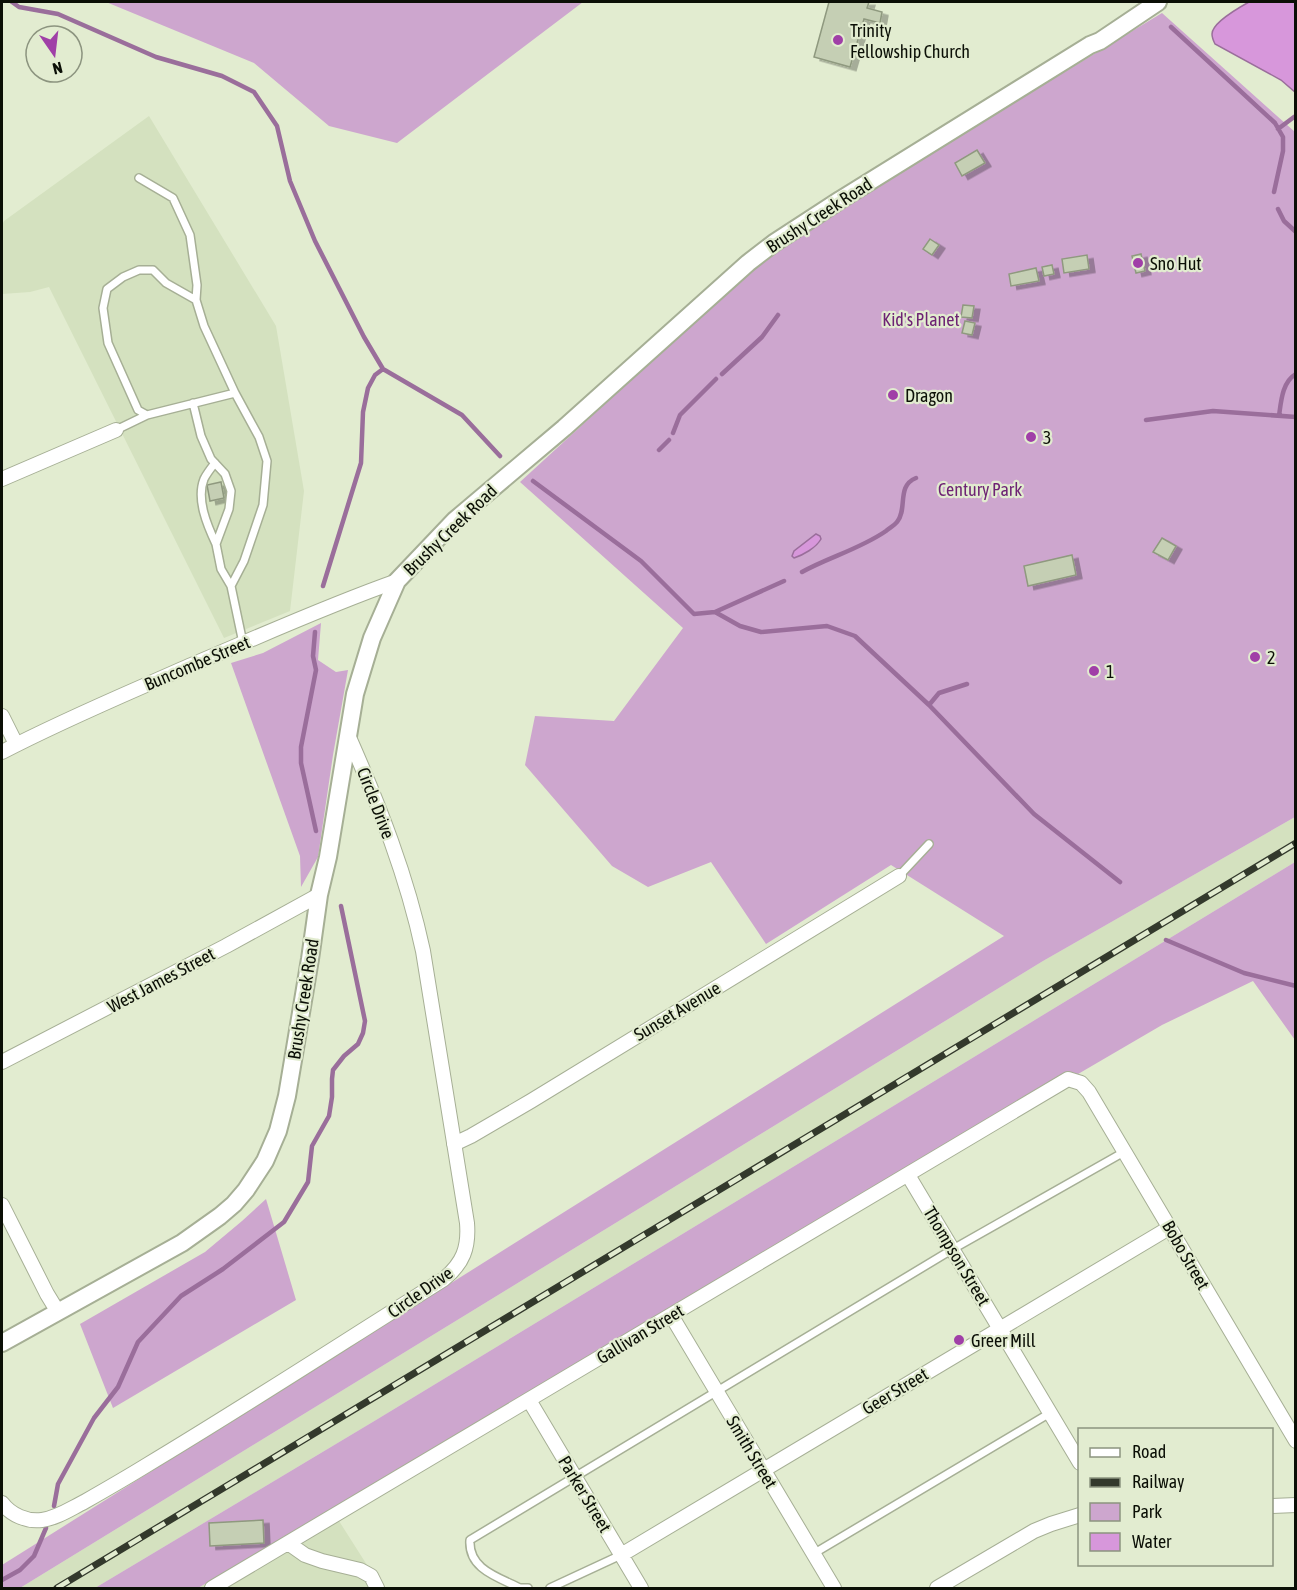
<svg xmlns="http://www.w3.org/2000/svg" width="1297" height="1590" font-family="'Asap Condensed',sans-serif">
<defs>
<filter id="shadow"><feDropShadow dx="6" dy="3.5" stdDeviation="0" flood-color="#0004"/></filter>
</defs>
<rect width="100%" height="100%" fill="#e2ecd0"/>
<path fill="#d4e1bf" d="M149,116L276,326L304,491L290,611L224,638L49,287L30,292L2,294V225L4,221Z
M1295,817V862L376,1420L95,1588H20L1043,961Z
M332,1510L367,1565L373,1588H198Z"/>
<path fill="#cda6ce" d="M106,2H583L397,143L329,126L254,63Z
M1162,13L1295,132V817L1043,961L20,1588H2V1565L1004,936L891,865L766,944L711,862L648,887L612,866L525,765L535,716L614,721L683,628L520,482L798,227L849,202Z
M321,623L318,660L336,672L348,670L333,755L318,857L301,887L300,856L231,663L263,653Z
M1295,862V1040L1253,981L1162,1025L198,1588H95L376,1420Z
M266,1199L296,1300L113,1408L80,1324L205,1252L242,1221Z"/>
<path fill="#d797db" stroke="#9a6e9b" stroke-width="1.5" d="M1249,2H1295V92L1281,80L1215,44C1214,42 1212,36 1212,34C1212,23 1240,7 1249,2Z
M816,534L820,536L821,539C816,548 803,555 794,558L792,556L794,551Z"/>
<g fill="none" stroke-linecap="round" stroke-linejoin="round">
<path stroke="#9a6e9b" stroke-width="4.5" d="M12,2L19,7L58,14L156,57L222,76L254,92L277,126L290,181L315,241L364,337L383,369L462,415L500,456
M1171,27L1275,123L1283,137V151L1274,192
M1278,129L1294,117
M1278,209L1284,221L1296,232
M722,374L762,337L778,315
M1279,416C1281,402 1282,382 1296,374
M1146,420L1213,411L1296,417
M673,433L680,415L716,379
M659,450L669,440
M533,481L641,561L694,614L715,612L740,626L761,632L827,626L855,636L929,705L1034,814L1120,882
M802,572C829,557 860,549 886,531C889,528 894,526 897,522C908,509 896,486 916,478
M323,586L361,463L363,412L368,388L375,375L383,369
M715,612L784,581
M315,632L313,656L316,670L301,747V763L316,831
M929,705L939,693L967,684
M1166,940L1244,973L1296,986
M54,1506L58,1484L94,1418L118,1387L138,1342L181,1296L223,1269L284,1222L308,1182L312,1146L329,1116L332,1097V1079L333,1070L344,1056L358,1044L363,1033L365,1021L341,906
M2,1580L20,1570L34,1556L46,1528"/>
</g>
<path fill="#c5cfb4" stroke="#8f997f" stroke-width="1.5" filter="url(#shadow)" d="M829,2H869L867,8L882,12L880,23L864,19L850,67L814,57Z
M977,150L985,163L962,176L955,163Z
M930,239L939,245L932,255L923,249Z
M1141,254L1145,271L1136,273L1132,256Z
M1087,255L1089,269L1064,273L1062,259Z
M1052,265L1054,274L1044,276L1042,267Z
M1036,268L1039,281L1011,286L1009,274Z
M963,305L974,306L972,318L961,317Z
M965,321L975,323L972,335L962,333Z
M221,482L224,498L210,501L207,485Z
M1162,538L1176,546L1168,560L1153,552Z
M1072,555L1076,575L1028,586L1024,566Z
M263,1520L264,1543L210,1546L209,1523Z"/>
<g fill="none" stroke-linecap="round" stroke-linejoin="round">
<defs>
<path id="service" d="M139,178L173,198L190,235L197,285L196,300L204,326L235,393L259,437L267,461L263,505L244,561L231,586L243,643
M196,300L166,283L153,270H139L123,277L107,289L103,308L108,343L138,410L147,415L235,393
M193,403L201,436L211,459L225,474L231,491L229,509L216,544L221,569L231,586
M116,430L147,415
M215,463C211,468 207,473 204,479C196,499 207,525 216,544
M899,876L929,844
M813,1554L1050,1413
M528,1588H520C498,1577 468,1569 470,1540L953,1249L1124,1152
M550,1588L621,1555"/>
<path id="minor" d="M2,479L116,430
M2,716L16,744
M2,752C63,720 126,694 189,666C258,637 326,606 397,581
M2,1062L226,946L319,895
M454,1144L471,1136L531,1101L899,876
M908,1175L1080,1463
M2,1205L47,1294L58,1312
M671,1315L834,1588
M529,1400L641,1588
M2,1503C11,1515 27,1522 42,1520C57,1518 70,1509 84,1502C105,1490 126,1478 147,1465C247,1405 345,1341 444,1279C463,1263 469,1248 467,1223L423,951C407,876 379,805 348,735
M1272,1506L1296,1505
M288,1543L305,1555L322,1561L360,1570L371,1576L377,1588
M621,1555L1169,1228
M212,1588L1068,1079L1081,1083L1089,1092L1296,1441
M937,1588L1034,1531L1051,1524L1080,1515"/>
<path id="tertiary" d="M2,1343L182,1243L220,1216L234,1204L246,1190L265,1161L278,1131L287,1096L310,959L319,895L328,857L355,694L372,638L397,581L455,520L564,428L748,263L774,243L840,200L1090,45L1100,41L1158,2"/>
</defs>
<use href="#service" stroke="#a6af95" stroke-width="10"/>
<use href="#minor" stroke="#a6af95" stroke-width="16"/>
<use href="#tertiary" stroke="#a6af95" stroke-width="20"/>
<use href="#service" stroke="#fff" stroke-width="7"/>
<use href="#minor" stroke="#fff" stroke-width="14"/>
<use href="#tertiary" stroke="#fff" stroke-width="16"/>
<defs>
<path id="rail" d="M57,1588L1296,843"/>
</defs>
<use href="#rail" stroke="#33392c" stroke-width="7"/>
<use href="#rail" stroke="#e2ecd0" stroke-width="4.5" stroke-dasharray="14" stroke-linecap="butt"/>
</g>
<g fill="#a03fa7" stroke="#e2ecd0" stroke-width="2">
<circle cx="838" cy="40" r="6"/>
<circle cx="1138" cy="263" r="6"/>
<circle cx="893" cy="395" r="6"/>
<circle cx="1031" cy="437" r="6"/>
<circle cx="1255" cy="657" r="6"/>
<circle cx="1094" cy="671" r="6"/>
<circle cx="959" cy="1340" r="6"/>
</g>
<g text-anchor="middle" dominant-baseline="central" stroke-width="4.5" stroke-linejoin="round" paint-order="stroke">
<g font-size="18" fill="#0b0f06" stroke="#e2ecd0" text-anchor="start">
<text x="850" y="30">Trinity<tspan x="850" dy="21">Fellowship Church</tspan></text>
<text x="1150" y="263">Sno Hut</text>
<text x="905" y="395">Dragon</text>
<text x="1043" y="437">3</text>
<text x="1267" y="657">2</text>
<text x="1106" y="671">1</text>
<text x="971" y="1340">Greer Mill</text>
</g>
<g font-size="18" fill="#0b0f06" stroke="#e2ecd0">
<text transform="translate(819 215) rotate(-33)">Brushy Creek Road</text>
<text transform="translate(450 530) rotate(-44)">Brushy Creek Road</text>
<text transform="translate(197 663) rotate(-23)">Buncombe Street</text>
<text transform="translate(376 803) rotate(69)">Circle Drive</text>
<text transform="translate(161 980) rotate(-28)">West James Street</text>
<text transform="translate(303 999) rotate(-81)">Brushy Creek Road</text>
<text transform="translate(677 1011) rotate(-31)">Sunset Avenue</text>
<text transform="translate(1186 1255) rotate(60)">Bobo Street</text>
<text transform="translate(957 1256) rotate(59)">Thompson Street</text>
<text transform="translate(420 1292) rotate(-35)">Circle Drive</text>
<text transform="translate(640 1334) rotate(-31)">Gallivan Street</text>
<text transform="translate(895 1391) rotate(-31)">Geer Street</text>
<text transform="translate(752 1452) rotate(59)">Smith Street</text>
<text transform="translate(585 1494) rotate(59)">Parker Street</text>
</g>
<g font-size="18" fill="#6e2374" stroke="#e2ecd0">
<text x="921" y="319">Kid's Planet</text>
<text x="980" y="489">Century Park</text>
</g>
</g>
<rect width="1297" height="1590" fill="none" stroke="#0b0f06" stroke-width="6"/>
<rect x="1078" y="1428" width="195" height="138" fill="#e2ecd0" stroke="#8c947f" stroke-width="1.5"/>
<rect x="1090" y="1448" width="30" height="9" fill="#ffffff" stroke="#8c947f" stroke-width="1.5"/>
<text x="1132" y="1458" font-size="18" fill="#0b0f06">Road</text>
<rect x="1090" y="1478" width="30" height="9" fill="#33392c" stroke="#8c947f" stroke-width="1.5"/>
<text x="1132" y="1488" font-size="18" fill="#0b0f06">Railway</text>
<rect x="1090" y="1503" width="30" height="18" fill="#cda6ce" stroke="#8c947f" stroke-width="1.5"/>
<text x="1132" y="1518" font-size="18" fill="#0b0f06">Park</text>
<rect x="1090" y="1533" width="30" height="18" fill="#d797db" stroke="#8c947f" stroke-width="1.5"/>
<text x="1132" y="1548" font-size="18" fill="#0b0f06">Water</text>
<g transform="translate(54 54) rotate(166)"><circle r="28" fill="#e2ecd0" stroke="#8c947f" stroke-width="1.5"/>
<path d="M0-4.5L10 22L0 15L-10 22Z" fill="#a03fa7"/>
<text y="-9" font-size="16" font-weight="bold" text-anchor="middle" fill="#0b0f06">N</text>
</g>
</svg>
